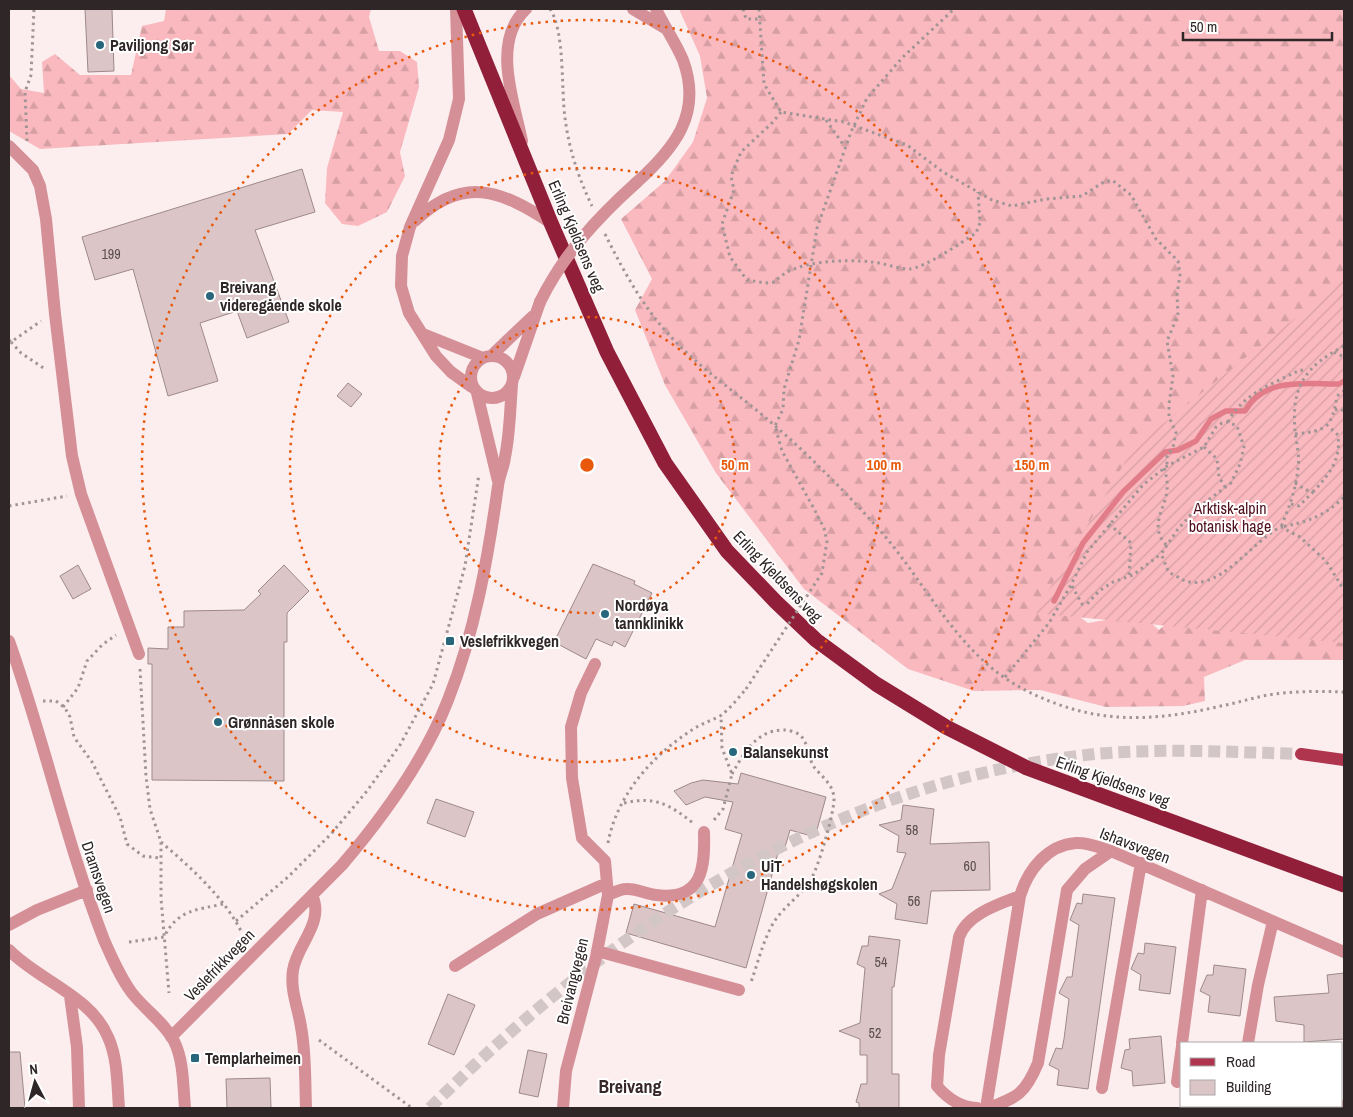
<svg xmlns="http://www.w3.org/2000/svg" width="1353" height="1117" font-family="'Archivo Narrow',sans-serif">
<defs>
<pattern id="forest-firs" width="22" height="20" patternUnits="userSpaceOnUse" patternTransform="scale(1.25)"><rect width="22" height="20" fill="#f9b9bf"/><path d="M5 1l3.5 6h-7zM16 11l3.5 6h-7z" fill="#d69fa4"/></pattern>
<pattern id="garden-furrows" width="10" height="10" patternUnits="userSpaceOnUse" patternTransform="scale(1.25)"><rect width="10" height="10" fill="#f9b9bf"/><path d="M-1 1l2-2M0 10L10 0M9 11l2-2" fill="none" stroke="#d69fa4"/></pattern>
</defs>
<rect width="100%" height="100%" fill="#fceeef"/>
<path fill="url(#forest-firs)" d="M166,9H371L369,17L379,51H400L417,62L419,87L400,152L405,176L387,212L358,226L342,224L325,203L327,168L343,112L312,110L288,134L40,149L9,131V75L21,89L44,93L42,62L55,54L80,75H131L142,26L164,21Z
M679,9H1344V341L1072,611L1088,623L1141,614L1159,630L1183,608L1216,599L1206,630L1344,612V660H1245L1204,677L1205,701L1183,706L1106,707L1040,690L974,691L908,669L804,589L716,473L665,385L635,310L652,279L621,219L665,181L693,142L707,98L700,56Z"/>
<path fill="url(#garden-furrows)" d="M1344,279V643L1035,613L1134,447Z"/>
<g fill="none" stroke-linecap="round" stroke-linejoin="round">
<path stroke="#e27c88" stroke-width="5.5" d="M1054,601L1083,543L1123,492L1165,452L1178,450L1196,441L1211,419L1226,411H1245C1264,377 1305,384 1339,384L1344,381"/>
</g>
<path fill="#dcc5c6" stroke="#9e898a" d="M85,9H112L114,71L88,72Z
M302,169L315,212L255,230L289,322L247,338L237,311L200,323L218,381L168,396L133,269L95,280L82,237Z
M348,383L362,394L351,407L337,396Z
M593,564L635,581L634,584L652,593L625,647L614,641L612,646L596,639L586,659L554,642Z
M78,565L91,589L73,599L60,576Z
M284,565L309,591L287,613V642H284V781L152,780V664H148V648L168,649V627H184V611L244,610L261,594L258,591Z
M741,773L826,797L815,837L790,830L785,847L780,846L746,968L626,933L634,904L715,927L742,834L725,829L733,802L705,797L686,805L674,791L691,783L703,780L738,784Z
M436,799L474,812L465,837L427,823Z
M903,805L934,809L930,844L989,842L990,890L931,891L927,924L895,919L897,904L879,894L892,889L906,853L897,852L899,836L879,825L901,820Z
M1083,894L1115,898L1088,1089L1057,1085L1059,1070L1049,1065L1056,1048L1062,1049L1064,1039L1069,999L1059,993L1067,977H1072L1079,925L1070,920L1077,903L1082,904Z
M869,936L900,940L894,987H892V1074H899V1108H859V1103L856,1102L861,1084H867V1055H860V1039L839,1031L860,1023L865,968L857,964L862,946H868Z
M1145,943L1176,947L1170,994L1139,990L1141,975L1131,969L1138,953L1144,954Z
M1214,965L1246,969L1240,1016L1208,1012L1210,996L1200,991L1207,975H1213Z
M1344,973V1039L1304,1042V1025L1276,1021L1274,997L1329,993L1327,975Z
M448,994L475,1005L454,1055L428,1044Z
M1161,1036L1165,1083L1133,1086L1132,1071L1121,1068L1125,1050L1130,1049L1129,1039Z
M528,1050L547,1054L538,1097L519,1093Z
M9,1052H20L25,1108H9Z
M270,1078L271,1108H227L226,1079Z"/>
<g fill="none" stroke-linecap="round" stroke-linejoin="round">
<path stroke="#d3c6c7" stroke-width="12" stroke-dasharray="12 6" stroke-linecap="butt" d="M430,1108C613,925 832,781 1095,754C1164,748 1232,752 1301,754"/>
<path stroke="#a09495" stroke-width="3" stroke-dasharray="2.5 4" stroke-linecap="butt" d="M550,9C565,31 561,89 565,118C569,149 578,177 592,206
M743,9L746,19H760
M759,9L764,84L781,112L844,122L907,145L943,172L992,200L1012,206L1046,199L1082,196L1102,183L1112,180L1131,195L1156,239L1178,261L1180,275L1177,294L1178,315L1167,341L1173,376L1169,404V417L1176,433L1173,447L1167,456V466
M781,112L773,122L741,152L731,176L734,190L722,224L730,257L747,280L765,283L775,282C792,260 845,259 872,262C885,263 897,269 909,269C925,268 962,242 976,233L980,223L978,192
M826,120L845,147
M27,141L25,92L31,75L34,9
M605,234C621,266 639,300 663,328C691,361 726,385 760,413C801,447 840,486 876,526C918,572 945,630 994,670C1018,689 1049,703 1080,711C1127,723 1174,717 1221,706C1237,703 1252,698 1268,695C1293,691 1319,691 1344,692
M9,340L11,342L41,321
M11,342L21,353L45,369
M1344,346C1306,366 1291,386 1295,430C1296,442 1300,456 1298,468C1296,489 1289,508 1281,527C1307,522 1325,516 1344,497
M1334,352L1344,357
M1335,410L1340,409L1344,411
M1228,422C1242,394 1274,383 1300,370L1307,371
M1295,434C1327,431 1332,427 1337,396L1344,391
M1204,447L1217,459L1219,477L1225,487
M1164,468C1175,500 1154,510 1159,533C1159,537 1164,542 1167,546
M1295,483L1306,490L1314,491C1330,473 1341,460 1338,435L1328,426
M1291,504L1299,506L1314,491
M9,506L67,496
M813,507L782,451L775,426L783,409L784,389L799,340L817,228L851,132L867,98L903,57L954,9
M1109,524L1131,543L1129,577
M1072,586L1082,604H1087L1099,591L1113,582L1133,575L1161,554
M140,669L146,776L150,809L161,842V898L169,993
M1005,677L1049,623L1071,585L1087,552L1143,485L1167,466L1204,447L1216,427L1222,423L1228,422L1237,426L1244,447L1240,464L1231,483L1196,509L1178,529L1161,554C1164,559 1166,568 1169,572C1171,574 1177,576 1179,578C1216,599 1252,540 1281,527L1300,537L1326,561L1344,590
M43,701H56L65,708L70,717L74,737L92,762L120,817L127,844L143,856L160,858
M63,707L78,688L87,661L102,645L116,635
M732,774C744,753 756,730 784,730C789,730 797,732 801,736C809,745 808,758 814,767C822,777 834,785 834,799C834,813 819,866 811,879C802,895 784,906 774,922C763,940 758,963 751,982
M624,803C655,796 669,804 693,823
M714,820L723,809L732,774L722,748L721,715
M161,842C190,867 223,896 241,931
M608,843C616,798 649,759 686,734C696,726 708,722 720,716C730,709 738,698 746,689
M236,921L288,877L331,834L367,791L400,745L433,684L465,566L479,474
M129,942L164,937C178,909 197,910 223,904
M319,1040L412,1108"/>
<path stroke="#d59097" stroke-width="12" d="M456,9L459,99L449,140L410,227L402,256L401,286L409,313L436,356L451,372L472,387
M633,9L665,28
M522,141C514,101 491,42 526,9
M9,146L33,170L40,186L46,219L55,314L72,456L81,494L139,654
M636,183C674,149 703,114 683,60C676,43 664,26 656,9
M415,221C463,175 501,190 551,223
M423,334L483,358
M471 377a21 21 0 1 1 42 0a21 21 0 1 1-42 0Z
M491,356L533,316
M514,377L540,302
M477,393L498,481
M9,641C44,739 66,842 104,940C112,958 120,977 132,993C145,1010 164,1022 174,1041C184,1061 183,1087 185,1108
M608,895C613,893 620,889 626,889C635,888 647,894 656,895C703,901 705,867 704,832
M9,925L37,910L87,890
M9,950C38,980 91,996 108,1037C118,1059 117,1084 119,1108
M597,951L739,990
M455,966L537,914L607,883
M70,996L77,1047L79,1108
M171,1037L342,865C383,817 425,759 448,700C475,632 488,558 498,486C499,476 504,467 505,457C510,433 510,409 512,385
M1182,1043L1202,890
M1248,1043L1258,985L1273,921
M1177,1082L1182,1046
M1102,1088L1141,863
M1296,1106H1344
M306,1108C305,1082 306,1053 301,1027C298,1007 290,991 293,970C297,944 325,923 312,895
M563,1108L566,1071L596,957L608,895L605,861L582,838L572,778L571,727L581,693L595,664
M977,1108C961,1107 947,1098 937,1086L939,1055L959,937C967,914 999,904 1020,896
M986,1108L1020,896C1028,870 1047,845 1076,843C1088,842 1100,848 1111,851L1344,952
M988,1108C1018,1097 1025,1094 1038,1063L1067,890L1085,869L1111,851"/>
<path stroke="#af344d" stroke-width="12" d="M1301,754L1344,760"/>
<path stroke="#911f39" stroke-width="15" d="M464,9L551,223L607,352L665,463L727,551L776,602L816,640L876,684L946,727L1027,768L1344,885"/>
<path stroke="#a09495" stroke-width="3" stroke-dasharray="2.5 4" stroke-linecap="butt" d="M746,689L822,573L827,541L824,528L813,507"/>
<path stroke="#d59097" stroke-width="12" d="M540,302C563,255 597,218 636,183"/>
</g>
<g fill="none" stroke="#e8590c" stroke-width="2.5" stroke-dasharray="2.5 5">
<circle cx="587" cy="465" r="148"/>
<circle cx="587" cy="465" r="297"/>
<circle cx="587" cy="465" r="445"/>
</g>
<g fill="#27667b" stroke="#fff" stroke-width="2">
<circle cx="100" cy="45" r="5"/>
<circle cx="210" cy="296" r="5"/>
<circle cx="605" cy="614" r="5"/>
<rect x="445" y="636" width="10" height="10" rx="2.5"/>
<circle cx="218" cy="722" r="5"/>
<circle cx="733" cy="752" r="5"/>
<circle cx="751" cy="875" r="5"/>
<rect x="190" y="1053" width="10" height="10" rx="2.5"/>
</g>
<g text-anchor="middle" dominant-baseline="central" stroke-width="4" stroke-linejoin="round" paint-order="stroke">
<g font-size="14" fill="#5a4e4f">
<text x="111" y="254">199</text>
<text x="912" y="830">58</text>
<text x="970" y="866">60</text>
<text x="914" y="901">56</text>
<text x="881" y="962">54</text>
<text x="875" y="1033">52</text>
</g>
<g font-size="16" font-weight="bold" fill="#2f2627" stroke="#fff" text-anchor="start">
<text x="110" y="45">Paviljong Sør</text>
<text x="220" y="287">Breivang<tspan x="220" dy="18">videregående skole</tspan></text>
<text x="615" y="605">Nordøya<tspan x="615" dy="18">tannklinikk</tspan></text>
<text x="460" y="641">Veslefrikkvegen</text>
<text x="228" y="722">Grønnåsen skole</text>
<text x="743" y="752">Balansekunst</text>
<text x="761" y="866">UiT<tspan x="761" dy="18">Handelshøgskolen</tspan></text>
<text x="205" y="1058">Templarheimen</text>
</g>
<g font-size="16" fill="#2f2627" stroke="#fff">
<text transform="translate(577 236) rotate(67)">Erling Kjeldsens veg</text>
<text transform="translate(778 576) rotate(46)">Erling Kjeldsens veg</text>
<text transform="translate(1113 781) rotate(20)">Erling Kjeldsens veg</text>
<text transform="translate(1135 845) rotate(21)">Ishavsvegen</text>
<text transform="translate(99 877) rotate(71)">Dramsvegen</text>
<text transform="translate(219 965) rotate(-46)">Veslefrikkvegen</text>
<text transform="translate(572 981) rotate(-76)">Breivangvegen</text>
</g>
<g font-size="16" fill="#4f0f1d" stroke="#fff">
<text x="1230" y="508">Arktisk-alpin<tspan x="1230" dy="18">botanisk hage</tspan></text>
</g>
<g font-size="18" font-weight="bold" fill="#392829" stroke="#fff">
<text x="630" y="1086">Breivang</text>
</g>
</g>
<circle cx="587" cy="465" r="8" fill="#e8590c" stroke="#fff" stroke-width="2.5"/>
<g font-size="15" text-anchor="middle" font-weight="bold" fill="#e8590c" stroke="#fff" stroke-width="4" stroke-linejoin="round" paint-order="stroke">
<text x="735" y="470">50 m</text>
<text x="884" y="470">100 m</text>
<text x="1032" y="470">150 m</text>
</g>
<rect width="1353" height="1117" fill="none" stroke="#2f2627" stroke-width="20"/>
<rect x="1180" y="1042" width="162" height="65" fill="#ffffff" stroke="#aca8a9"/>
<rect x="1190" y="1058" width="25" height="8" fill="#af344d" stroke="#aca8a9"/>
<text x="1226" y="1067" font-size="15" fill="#2f2627">Road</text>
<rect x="1190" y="1080" width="25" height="15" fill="#dcc5c6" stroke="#aca8a9"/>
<text x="1226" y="1092" font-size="15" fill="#2f2627">Building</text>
<g transform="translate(35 1082) rotate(354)" stroke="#ffffff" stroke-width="4" paint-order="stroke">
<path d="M0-4L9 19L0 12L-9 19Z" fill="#2f2627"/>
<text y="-8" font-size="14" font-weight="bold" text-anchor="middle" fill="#2f2627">N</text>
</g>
<path d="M1183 32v8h149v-8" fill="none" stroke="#2f2627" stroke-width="2.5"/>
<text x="1190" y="32" font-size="15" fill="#2f2627" stroke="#ffffff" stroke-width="4" paint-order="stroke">50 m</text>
</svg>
